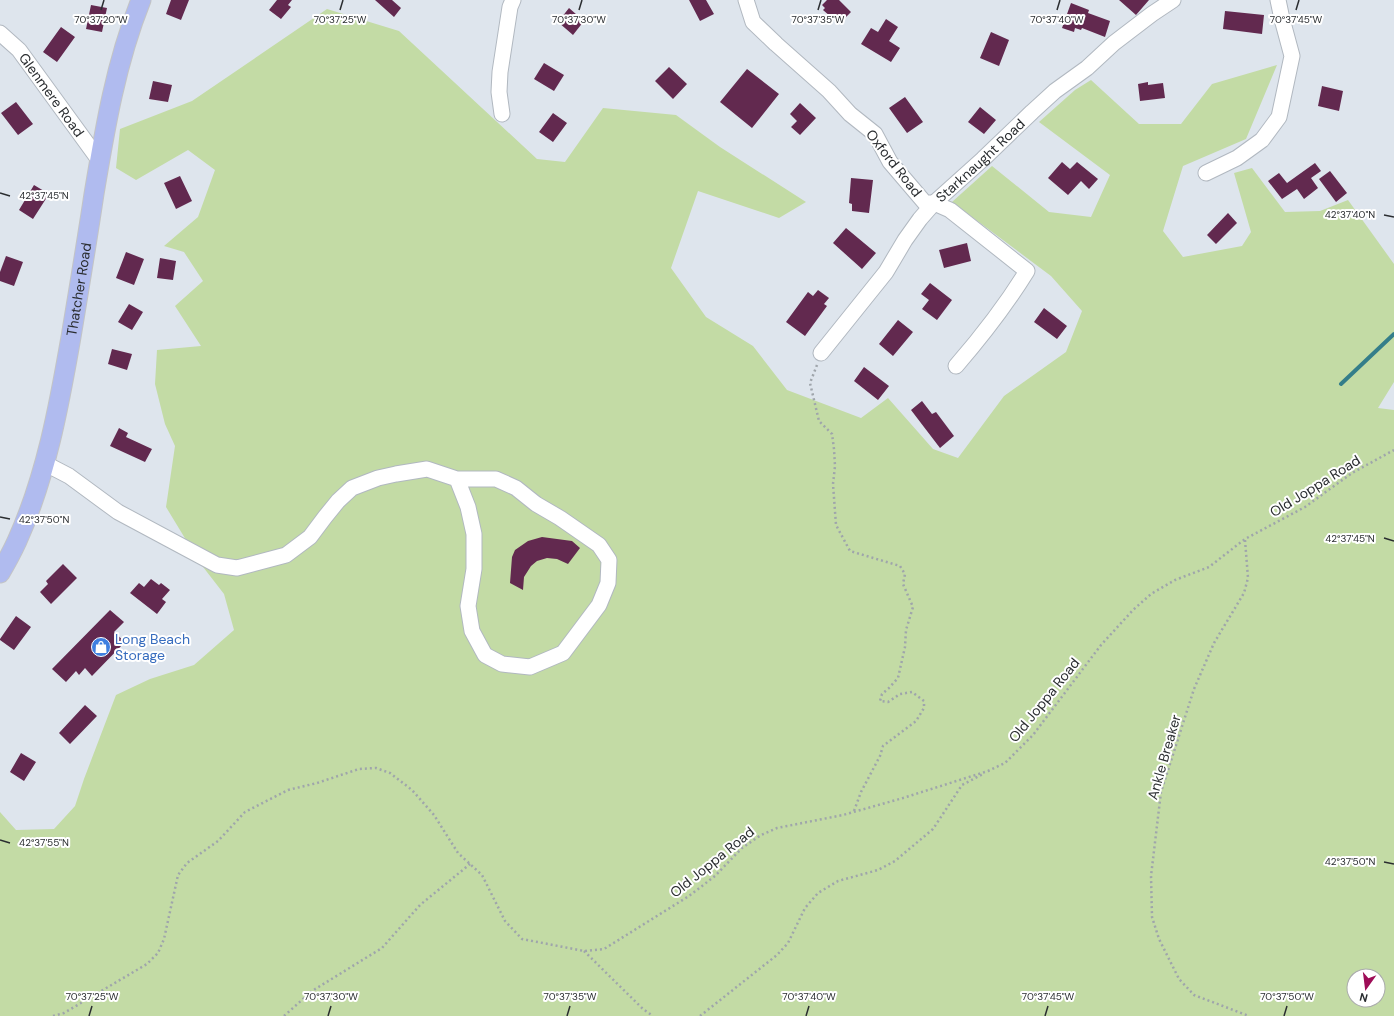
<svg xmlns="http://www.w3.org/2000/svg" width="1394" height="1016" font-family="'DM Sans',sans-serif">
<rect width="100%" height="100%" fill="#dee5ed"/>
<path fill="#c3dba5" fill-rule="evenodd" d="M327,9L399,31L537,159L565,162L603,108L676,115L720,147L806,202L779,218L698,191L671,268L706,317L753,346L787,390L861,418L888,398L933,449L958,458L1004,396L1066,352L1082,311L1051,276L952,202L992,166L1049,212L1091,217L1110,175L1039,122L1075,90L1091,80L1139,124H1181L1212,84L1277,65L1246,139L1183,166L1163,231L1183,257L1242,246L1251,232L1234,173L1252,168L1285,212L1320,211L1348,200L1394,264V382L1378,408L1394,410V1016H0V812L16,830L54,829L75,806L84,779L116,695L150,679L194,665L234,630L224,594L200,563L166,507L175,446L165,424L155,384L157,350L201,346L175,306L203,281L184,252L164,246L198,217L215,170L188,150L136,180L116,168L120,129L192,101ZM1354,976H1378V1000H1354Z"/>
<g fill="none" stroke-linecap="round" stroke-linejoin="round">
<path stroke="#347e8a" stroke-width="4" d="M1341,384L1394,334"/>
</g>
<path fill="#62294f" d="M171,0H189L181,20L166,14Z
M277,0H292L288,5L291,7L281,19L269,10Z
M375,0H392L401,8L394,17Z
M689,0H706L714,14L700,21Z
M827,0H839L851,12L839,24L823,10L825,8L822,5Z
M1119,0H1149L1136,15Z
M1071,3L1089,10L1088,13L1110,21L1105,37L1082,28L1081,30L1075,28L1074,32L1062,28Z
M91,5L107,8L102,32L86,29Z
M569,8L584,21L573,35L558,22Z
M1225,11L1264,15L1262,34L1223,29Z
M886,19L898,27L889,41L900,48L891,62L861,44L871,28L878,32Z
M61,27L75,37L57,62L43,52Z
M991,32L1009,40L999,66L980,58Z
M544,63L564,75L554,91L534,79Z
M669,67L687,84L673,99L655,81Z
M747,69L779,94L752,128L720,102Z
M153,81L172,85L168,102L149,99Z
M1148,82V85L1163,83L1165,98L1140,101L1138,84Z
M1322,86L1343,91L1339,111L1318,106Z
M905,97L923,122L907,133L889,108Z
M16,102L33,124L18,135L1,113Z
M800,103L816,118L800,135L791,127L797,121L790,114Z
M980,107L996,120L984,134L968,122Z
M553,113L567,123L553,142L539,132Z
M1062,162L1070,169L1077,162L1098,179L1089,189L1081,181L1068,195L1048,178Z
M1315,163L1321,171L1311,178L1318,188L1304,199L1297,189L1282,199L1268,181L1279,173L1287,183Z
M1330,171L1347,193L1336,202L1319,179Z
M180,176L192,201L176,209L164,183Z
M851,178L873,180L869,213L852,211V204L849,203Z
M34,185L49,194L33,219L19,210Z
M1228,213L1237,223L1216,244L1207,235Z
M846,228L876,253L862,269L833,243Z
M967,243L971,261L944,268L939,250Z
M126,252L144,259L134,285L116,278Z
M6,256L23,262L14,286L0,281V272Z
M160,258L176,261L173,280L157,278Z
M930,283L952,300L937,320L922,309L929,300L921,294Z
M818,290L829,298L824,304L827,306L805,336L786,322L808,292L813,296Z
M129,304L143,312L132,330L118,322Z
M1044,308L1067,326L1057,339L1034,322Z
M898,320L913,332L893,356L879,344Z
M112,349L132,354L127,370L108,364Z
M864,367L889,386L878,400L854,381Z
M922,401L932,414L936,412L954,436L940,448L911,410Z
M119,428L128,433L126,437L152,449L145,462L110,446Z
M542,537L572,541L580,548L568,564L557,559L547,558L537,561L531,566L524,577L523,590L510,583L512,557L515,550L528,541Z
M63,564L77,578L51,604L40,592L48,584L46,581Z
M151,579L159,585L161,583L170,590L162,599L166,602L157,614L130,593L139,583L144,587Z
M110,610L124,622L114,632L125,642L92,676L85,668L79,675L76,671L66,682L52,669Z
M16,616L31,627L14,650L0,640V639Z
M85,705L97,716L70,744L59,733Z
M21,753L36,762L24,781L10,772Z"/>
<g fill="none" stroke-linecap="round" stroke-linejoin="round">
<defs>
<g id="minor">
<path d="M746,0L753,22L776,44L829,91L850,114L875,134L890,162L925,203H934L950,210L1027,271C1006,305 982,336 956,366"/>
<path id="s1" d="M0,33L19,50L99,160"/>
<path d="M502,114L499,92L500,72L510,7L513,0"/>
<path d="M1206,173L1237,158L1262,140L1279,117L1292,56L1282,19L1278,0"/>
<path id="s2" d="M821,353L886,272L905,240L920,219L934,203L983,159L1032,112L1055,91L1087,68L1114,43L1152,14L1173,0"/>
<path d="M44,463L69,476L118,512L217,565L237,568L286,555L310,537L325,517L338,501L352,488L378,478L396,474L427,469L457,479L468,507L474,534V569L468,606L472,631L485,655L502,664L530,667L563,653L599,605L608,583L609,560L599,545L560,518L536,504L516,488L496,479H457"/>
</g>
<g id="major">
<path id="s3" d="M0,573C6,563 12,552 17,541C46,477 59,406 71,337C79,289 87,241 94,194C105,128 116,62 141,0"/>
</g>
</defs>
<use href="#minor" stroke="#b1b8c0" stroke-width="17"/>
<use href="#major" stroke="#c3c4c5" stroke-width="21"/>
<path stroke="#9fa5ab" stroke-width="2.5" stroke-dasharray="2 3" stroke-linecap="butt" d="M817,365L810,383L819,421L832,434L834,449L835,466L833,484L836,525L850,551L900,566L905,574L903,584L913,607L906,630L905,647L898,678L889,688L882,694L880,701L888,702L900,694L912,692L924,701V708L916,721L883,746L880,756L861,792L854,811
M1245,540L1248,578L1244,593L1214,643L1194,689L1161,792L1151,876L1152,917L1159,939L1179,979L1194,995L1249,1016
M584,951L643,1009L653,1016
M53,1016L64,1013L147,964L158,953L164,939L178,875L187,863L218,841L245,812L288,790L317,783L359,769L376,768L390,773L412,790L434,815L458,853L482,875L505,921L522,939L584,951L604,949L689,896L715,876L742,848L761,835L777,828L843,815L903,798L988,771L1005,763L1033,735L1101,645L1133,610L1151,594L1175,580L1209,567L1245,539L1305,507L1352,473L1394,450
M284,1016L312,991L382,948L420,905L470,864
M700,1016L777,955L788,943L805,908L818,893L838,881L878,870L895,861L933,829L962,785L983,774"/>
<use href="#minor" stroke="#fff" stroke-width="15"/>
<use href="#major" stroke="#b0bbef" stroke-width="19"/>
</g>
<path fill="none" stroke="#2a2d30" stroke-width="1.5" d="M101,10L104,0M340,10L343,0M579,10L582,0M818,10L821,0M1057,10L1060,0M1296,10L1299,0M0,193L10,196M1384,215L1394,217M0,517L10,519M1384,538L1394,541M0,840L10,843M1384,862L1394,864M89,1016L92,1006M328,1016L331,1006M567,1016L570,1006M806,1016L809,1006M1045,1016L1048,1006M1284,1016L1287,1006"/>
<defs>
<symbol id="shop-disc" viewBox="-11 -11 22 22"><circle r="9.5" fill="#3f7fe0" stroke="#fff"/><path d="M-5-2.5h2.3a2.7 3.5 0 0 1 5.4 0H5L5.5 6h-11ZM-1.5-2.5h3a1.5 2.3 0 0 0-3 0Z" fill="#fff"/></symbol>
</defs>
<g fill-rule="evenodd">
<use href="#shop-disc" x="90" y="636" width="22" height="22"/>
</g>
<g text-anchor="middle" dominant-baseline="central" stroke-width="4" stroke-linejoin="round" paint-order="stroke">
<g font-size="14" fill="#2a2d30" stroke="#fff">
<text stroke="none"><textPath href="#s1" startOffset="81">Glenmere Road</textPath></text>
<text stroke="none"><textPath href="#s2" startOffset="251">Starknaught Road</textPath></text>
<text transform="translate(894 163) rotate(52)">Oxford Road</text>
<text stroke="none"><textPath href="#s3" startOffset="296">Thatcher Road</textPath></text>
<text transform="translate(1315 486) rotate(-32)">Old Joppa Road</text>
<text transform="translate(1044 700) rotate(-51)">Old Joppa Road</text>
<text transform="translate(1164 757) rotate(-74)">Ankle Breaker</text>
<text transform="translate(712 862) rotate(-39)">Old Joppa Road</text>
</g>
<g font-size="14" fill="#366cbe" stroke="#fff" text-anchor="start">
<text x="115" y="639">Long Beach<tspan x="115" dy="16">Storage</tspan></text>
</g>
</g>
<g font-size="10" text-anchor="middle" fill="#2a2d30" stroke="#fff" stroke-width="4" stroke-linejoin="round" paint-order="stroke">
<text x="101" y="23">70°37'20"W</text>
<text x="340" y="23">70°37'25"W</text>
<text x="579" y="23">70°37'30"W</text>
<text x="818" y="23">70°37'35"W</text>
<text x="1057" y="23">70°37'40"W</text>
<text x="1296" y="23">70°37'45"W</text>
<text x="44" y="199">42°37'45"N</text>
<text x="1350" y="218">42°37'40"N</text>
<text x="44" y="523">42°37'50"N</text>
<text x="1350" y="542">42°37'45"N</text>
<text x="44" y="846">42°37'55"N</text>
<text x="1350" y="865">42°37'50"N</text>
<text x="92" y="1000">70°37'25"W</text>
<text x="331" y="1000">70°37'30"W</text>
<text x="570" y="1000">70°37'35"W</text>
<text x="809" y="1000">70°37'40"W</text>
<text x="1048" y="1000">70°37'45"W</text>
<text x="1287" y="1000">70°37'50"W</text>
</g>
<g transform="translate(1366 988) rotate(194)"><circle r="19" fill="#ffffff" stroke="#aaabac"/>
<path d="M0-3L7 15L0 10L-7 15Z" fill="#9e0d57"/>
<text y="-6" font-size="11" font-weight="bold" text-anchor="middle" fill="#2a2d30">N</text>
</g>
</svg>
